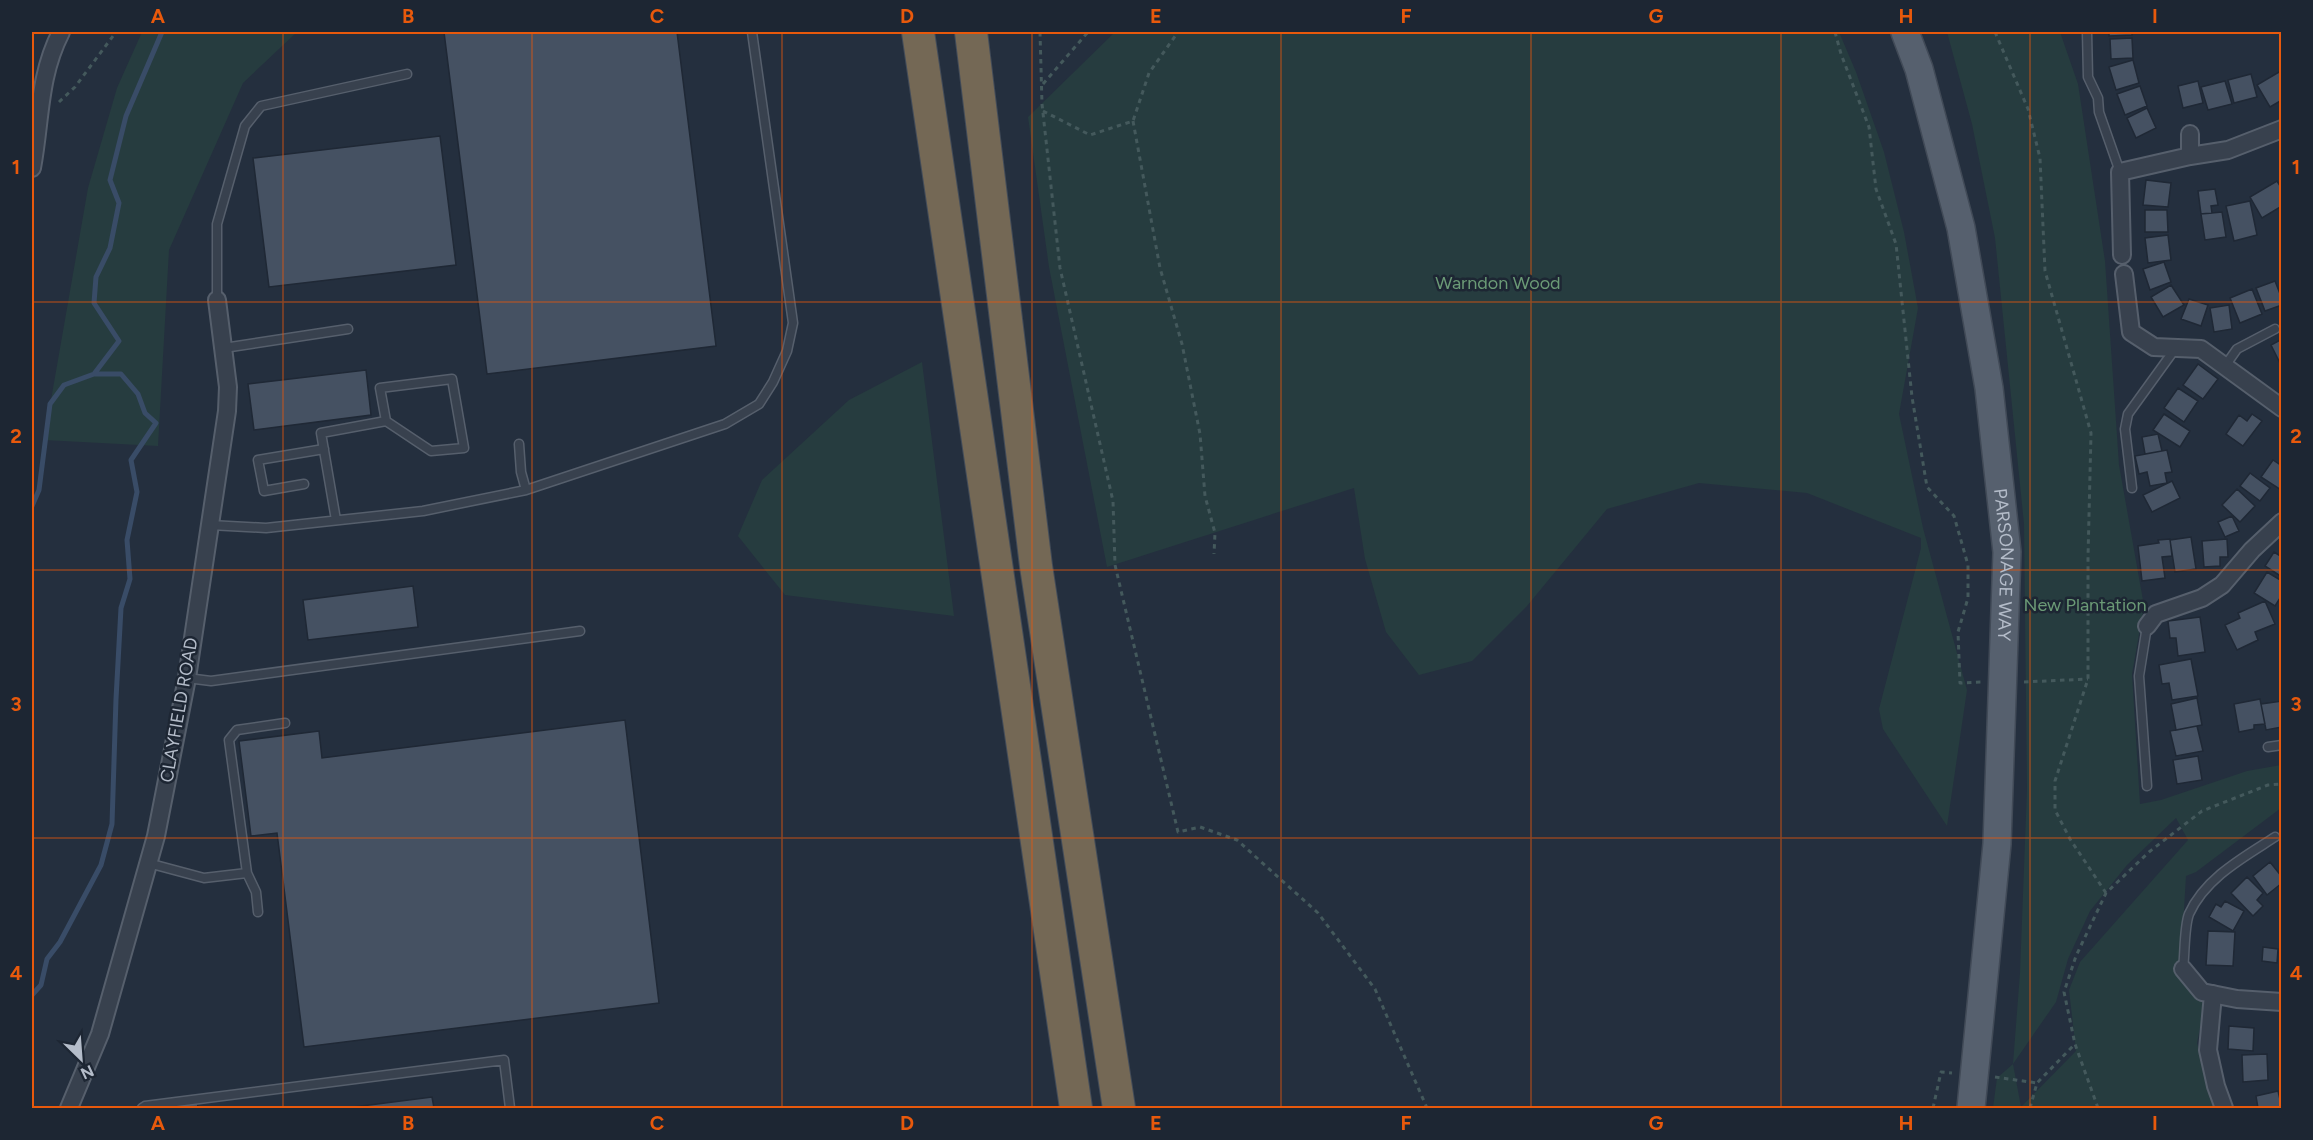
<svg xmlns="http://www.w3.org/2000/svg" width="2313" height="1140" font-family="Figtree,sans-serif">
<rect width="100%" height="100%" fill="#242f3e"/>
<path fill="#263c3f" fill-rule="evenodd" d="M142,32H297L243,83L169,250L158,446L44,440L88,188L117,88Z
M1115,32H1839L1856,72L1884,152L1904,232L1918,308L1899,414L1923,528L1967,690L1947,826L1883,729L1879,709L1921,548V538L1807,493L1699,483L1607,509L1527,606L1472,661L1419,675L1386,632L1365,559L1354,488L1107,567L1049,267L1028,117Z
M1947,32H2060L2078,84L2105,261L2119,465L2144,606L2132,674L2140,804L2161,800L2247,771L2281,765V808L2196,872L2186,876L2181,960L2206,999L2197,1043L2216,1108H1993L1997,1078L2013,1064L2020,973L2027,789L2024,524L1995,238L1972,124ZM2176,818L2188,840L2080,962L2069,990L2076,1051L2021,1107L2013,1064L2056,1002L2068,959L2090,911L2127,865Z
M922,362L954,616L785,595L738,536L762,480L849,400Z"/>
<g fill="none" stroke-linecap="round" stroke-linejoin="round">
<path stroke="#394c67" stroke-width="5" d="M32,506L39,490L50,404L64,385L94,374
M32,995L41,985L47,959L60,942L101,865L112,824L116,699L121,608L130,579L127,540L137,492L131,460L156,423L145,413L138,394L121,374H94L119,341L94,303L96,277L110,248L119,203L110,180L126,116L162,32"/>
</g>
<path fill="#455162" stroke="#1f2835" stroke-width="1.5" d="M444,32H677L716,346L487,374Z
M2109,32H2132V35L2109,36Z
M2132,38L2133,58L2111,59L2110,39Z
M2133,60L2139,83L2116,90L2109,67Z
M2279,72L2282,76V100L2270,107L2257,85Z
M2251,74L2257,97L2234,103L2228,80Z
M2198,81L2203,103L2183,108L2178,86Z
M2225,81L2232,104L2208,110L2201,87Z
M2140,86L2147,106L2125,115L2117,94Z
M2147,108L2156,128L2136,138L2127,118Z
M440,136L456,265L269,287L253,158Z
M2146,180L2171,183L2168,207L2143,205Z
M2277,181L2282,189V206L2262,218L2250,197Z
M2215,189L2218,205L2211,206L2212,213L2201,214L2198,191Z
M2250,201L2257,235L2234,241L2226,206Z
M2145,210H2167L2168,232H2145Z
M2222,212L2226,237L2205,240L2201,214Z
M2168,235L2171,260L2148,263L2145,238Z
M2164,262L2171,282L2150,290L2143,269Z
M2275,281L2282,299V305L2265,311L2256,288Z
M2171,285L2184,305L2163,317L2151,297Z
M2252,289L2262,314L2240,323L2230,298Z
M2189,299L2208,305L2201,326L2181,319Z
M2229,305L2232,329L2214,332L2210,308Z
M2282,339V365H2281L2271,345Z
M2198,364L2218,379L2203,399L2183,385Z
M366,370L371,415L254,430L248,384Z
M2178,388L2198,401L2184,422L2164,408Z
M2164,414L2190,431L2180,447L2153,430Z
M2252,414L2262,421L2243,446L2226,434L2239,415L2247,421Z
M2158,434L2162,451L2145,454L2142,437Z
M2167,450L2172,472L2165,473L2167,483L2150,486L2147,472L2139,474L2135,456Z
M2273,460L2282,466L2281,490L2261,477Z
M2250,473L2270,488L2260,501L2240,486Z
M2172,481L2180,498L2152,512L2143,495Z
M2237,489L2255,506L2240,522L2222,505Z
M2232,516L2239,531L2225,537L2218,522Z
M2191,537L2196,569L2175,572L2170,540Z
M2170,539L2172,556L2162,557L2165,578L2142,581L2138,546L2159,543L2158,540Z
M2227,539L2228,557H2220V566L2204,567L2202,541Z
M2274,552L2282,557V577L2265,566Z
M2267,572L2282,581V595L2275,606L2254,593Z
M413,586L418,627L308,640L303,600Z
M2265,601L2275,624L2255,632L2258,640L2237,650L2225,625L2240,618L2238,613Z
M2200,617L2205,652L2178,656L2176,638H2170L2168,621Z
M2191,659L2198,696L2172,700L2169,683L2162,684L2159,665Z
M2197,698L2202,725L2176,730L2171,704Z
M2260,699L2265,724L2254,725V729L2239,732L2234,704Z
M2282,701V727L2266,730L2261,704Z
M625,720L659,1003L304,1047L277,833L251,836L239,741L319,731L322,758Z
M2197,726L2203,751L2176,756L2170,731Z
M2198,756L2202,780L2177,784L2173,760Z
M2270,862L2282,877V883L2267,895L2253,876Z
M2247,877L2263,893L2257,900L2263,906L2253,916L2231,893Z
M2225,901L2244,911L2233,931L2209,917L2216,904L2221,907Z
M2208,931L2235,932L2233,966L2206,965Z
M2263,947L2278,949L2277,963L2262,961Z
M2229,1026L2254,1028L2253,1051L2228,1049Z
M2267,1054L2268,1080L2243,1082L2242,1055Z
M2278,1091L2282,1108H2258L2256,1096Z
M432,1097L434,1108H346Z
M197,1099L198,1108H160L159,1104Z"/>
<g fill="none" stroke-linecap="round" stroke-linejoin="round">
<defs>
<path id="lane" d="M2087,32L2088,77L2098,98L2099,112L2120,172
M217,300V224L245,126L261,106L407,74
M224,348L348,329
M2225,366L2237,349L2275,329
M519,444L521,472L526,490
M304,484L264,491L258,460L324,449
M2132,488L2125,429L2128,414L2175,349
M336,520L321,433L386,421L431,451L464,448L452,379L380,388L386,421
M210,525L266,528L423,511L526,490L725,424L759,404L773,382L787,351L793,323L752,32
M187,678L211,681L580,631
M2268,747L2282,745
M2147,786L2139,676L2147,626
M148,863L204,878L247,873
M258,912L256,892L247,873L229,740L237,730L285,723
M2183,969C2185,954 2184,927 2189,914C2205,878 2244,857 2275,837
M142,1108L145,1106L504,1060L510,1108"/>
<path id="street" d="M2190,134V156L2228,150L2282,129
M32,168C41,120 38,77 61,32
M2122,255L2120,172L2190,156
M2124,274L2131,332L2154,347L2201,349L2282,408
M2147,626L2156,614L2202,598L2222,585L2252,550L2282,522
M2183,969L2202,992L2237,999L2282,1002
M2213,994L2208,1050L2216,1086L2224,1108
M69,1108L100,1034L156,836L187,678L227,411L228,387L217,300"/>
<g id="primary">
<path id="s1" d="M1905,32L1919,69L1961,228L1989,388L2007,552L1997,844L1971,1108"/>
</g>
<path id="highway" d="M918,32L1076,1108
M971,32L1036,566L1119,1108"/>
</defs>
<use href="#lane" stroke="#565f6c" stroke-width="11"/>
<use href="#street" stroke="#565f6c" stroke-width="20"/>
<use href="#primary" stroke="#414a57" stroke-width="30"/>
<use href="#highway" stroke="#434c59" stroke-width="34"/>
<path stroke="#44595c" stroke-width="3" stroke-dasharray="4.5 4.5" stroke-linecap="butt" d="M1040,32L1042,104L1060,268L1113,501L1115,565L1178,832L1200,827L1237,840L1318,913L1375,989L1427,1108
M1835,32L1841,54L1869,127L1876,189L1896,244L1912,397L1927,487L1954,516L1968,565V598L1958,632L1960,683L1982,682
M1995,32L2028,109L2040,158L2045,271L2091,433L2088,557V679L2055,781V810L2070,839L2106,893
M1043,84L1088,32
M59,102L75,87L116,32
M1043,111L1090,135L1133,121L1149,73L1178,32
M1133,121L1160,268L1182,344L1200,434L1205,496L1215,533L1214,554
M2024,682L2088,679
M1995,1077L2037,1083
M1933,1108L1941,1072L1952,1073
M2030,1108L2037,1083L2075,1044
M2098,1108L2075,1044L2064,992L2076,956L2106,893L2149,852L2202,811L2268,785L2282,784"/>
<use href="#lane" stroke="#38414e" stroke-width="8"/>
<use href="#street" stroke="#38414e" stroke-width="16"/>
<use href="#primary" stroke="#56606e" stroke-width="27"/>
<use href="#highway" stroke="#746855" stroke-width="32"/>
</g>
<path fill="none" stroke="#e8590c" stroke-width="1.5" stroke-opacity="0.55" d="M283,32V1108M532,32V1108M782,32V1108M1032,32V1108M1281,32V1108M1531,32V1108M1781,32V1108M2030,32V1108M32,302H2282M32,570H2282M32,838H2282"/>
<g text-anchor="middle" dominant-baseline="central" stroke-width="5" stroke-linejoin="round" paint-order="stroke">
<g font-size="18" fill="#6b9a76" stroke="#1d2633">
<text x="1498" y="283">Warndon Wood</text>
<text x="2085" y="605">New Plantation</text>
</g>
<g font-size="18" fill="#b4bcc9" stroke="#1d2633">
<text stroke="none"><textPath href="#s1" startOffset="544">PARSONAGE WAY</textPath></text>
<text transform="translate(179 710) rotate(-80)">CLAYFIELD ROAD</text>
</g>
</g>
<rect width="2313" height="1140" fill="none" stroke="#1d2633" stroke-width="66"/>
<g transform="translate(81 1059) rotate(155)" stroke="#1d2633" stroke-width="4.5" paint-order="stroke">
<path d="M0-4.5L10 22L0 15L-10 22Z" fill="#b4bcc9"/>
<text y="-9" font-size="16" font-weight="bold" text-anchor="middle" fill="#b4bcc9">N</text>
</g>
<rect x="33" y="33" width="2247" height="1074" fill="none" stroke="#e8590c" stroke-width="2"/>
<g font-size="20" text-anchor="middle" font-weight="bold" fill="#e8590c">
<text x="158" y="23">A</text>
<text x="408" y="23">B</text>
<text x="657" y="23">C</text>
<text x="907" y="23">D</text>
<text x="1156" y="23">E</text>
<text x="1406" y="23">F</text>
<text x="1656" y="23">G</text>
<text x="1906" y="23">H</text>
<text x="2155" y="23">I</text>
<text x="16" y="174">1</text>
<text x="2296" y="174">1</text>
<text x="16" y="443">2</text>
<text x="2296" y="443">2</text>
<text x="16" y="711">3</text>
<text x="2296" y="711">3</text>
<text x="16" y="980">4</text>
<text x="2296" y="980">4</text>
<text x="158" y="1130">A</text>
<text x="408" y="1130">B</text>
<text x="657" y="1130">C</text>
<text x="907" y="1130">D</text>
<text x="1156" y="1130">E</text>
<text x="1406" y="1130">F</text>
<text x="1656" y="1130">G</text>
<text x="1906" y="1130">H</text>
<text x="2155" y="1130">I</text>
</g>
</svg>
